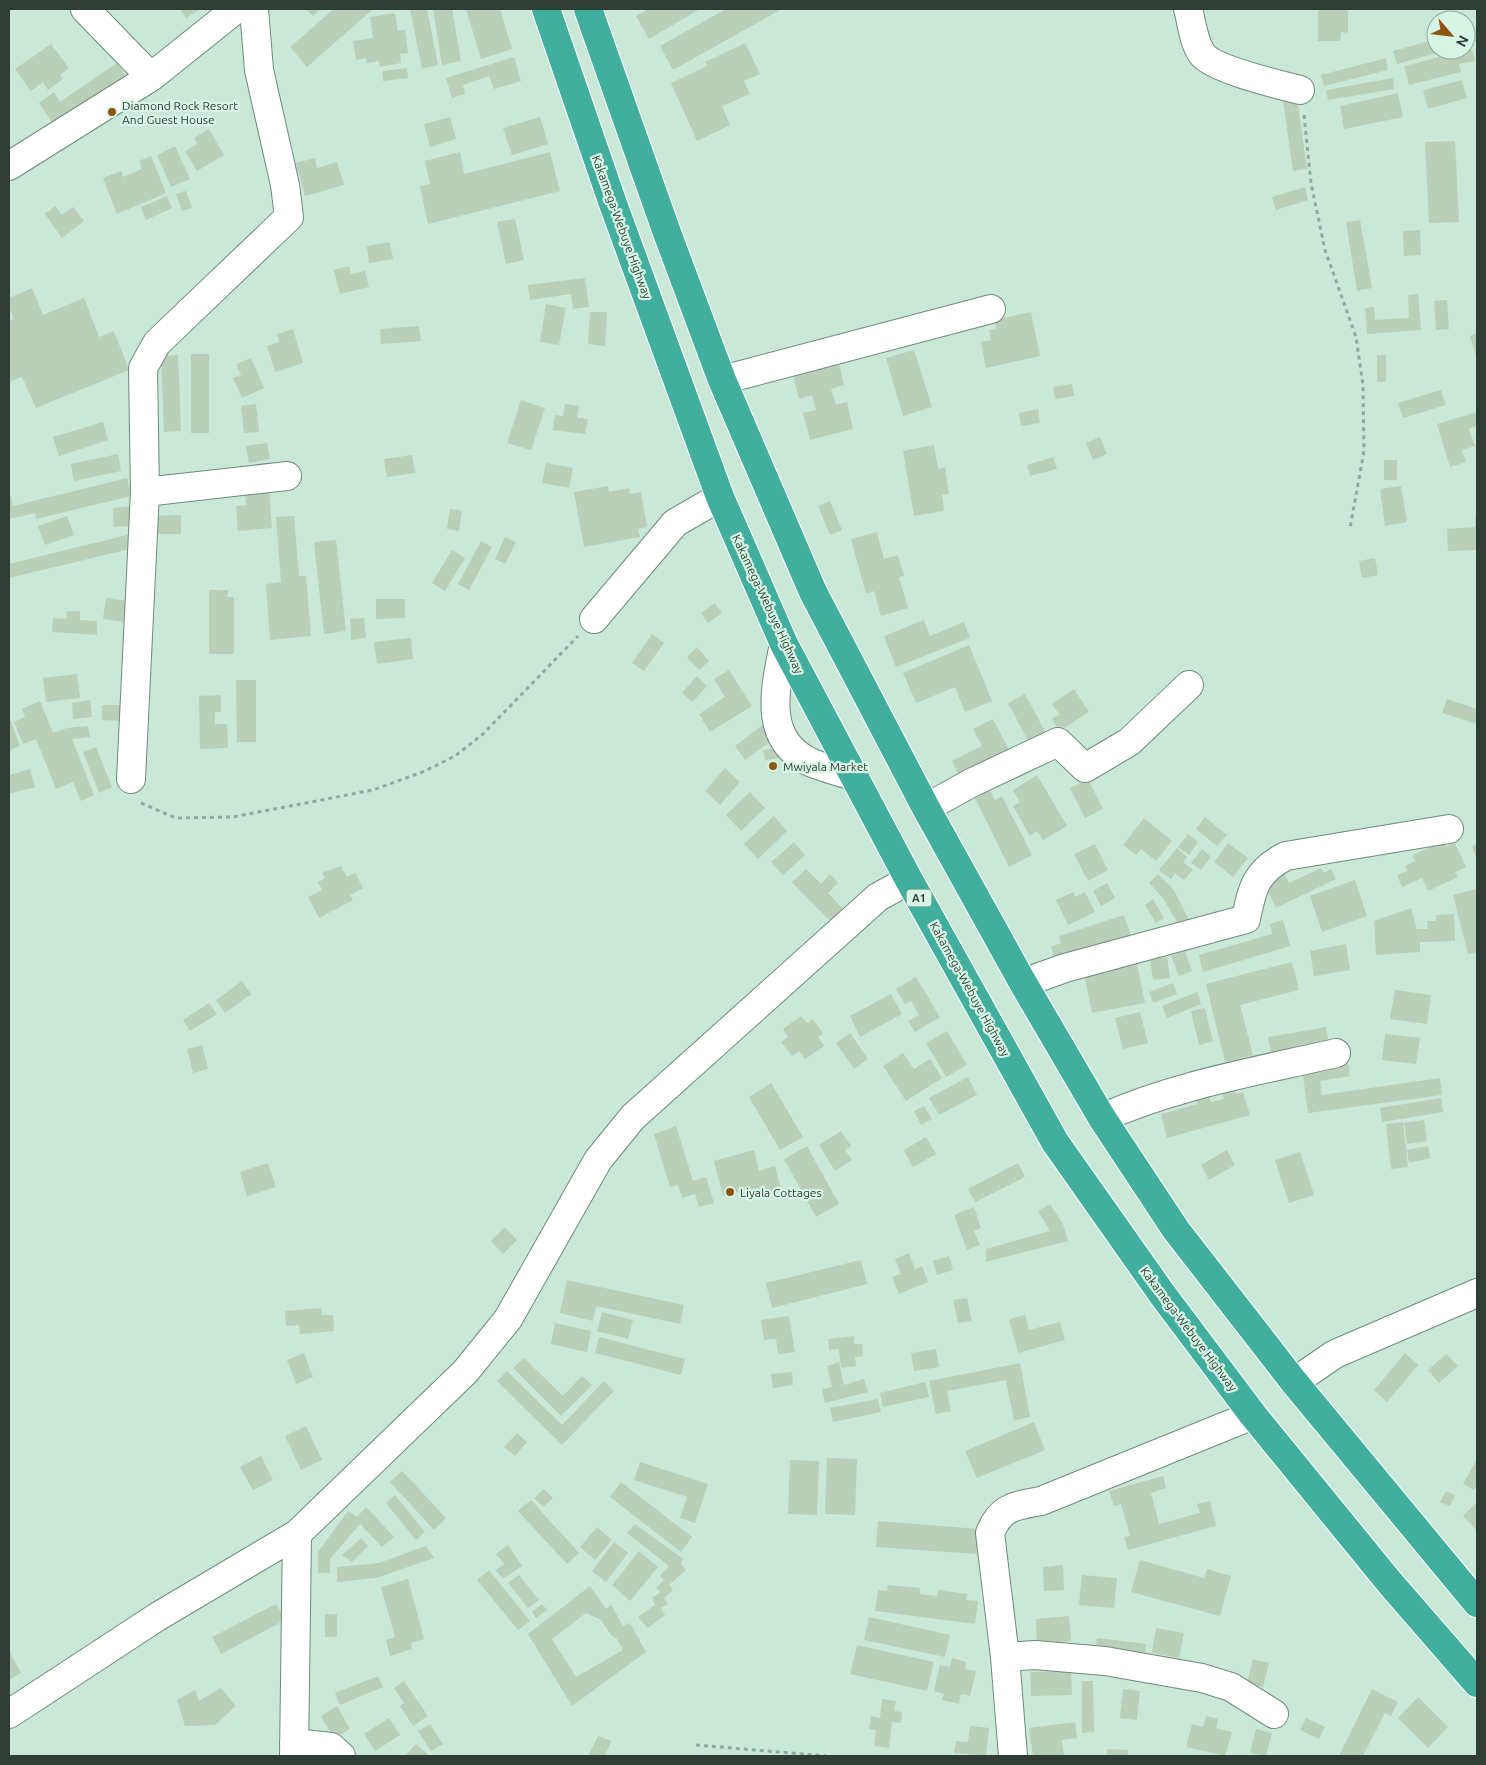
<svg xmlns="http://www.w3.org/2000/svg" width="1486" height="1765" font-family="Ubuntu,sans-serif">
<rect width="100%" height="100%" fill="#c9e8d7"/>
<path fill="#bacfb7" fill-rule="evenodd" d="M180,9H200L186,18Z
M306,9H320L313,16Z
M334,9H373L307,67L290,47Z
M410,9H427L438,65L422,69Z
M433,9H452L461,61L442,65Z
M466,9H500L512,49L481,59Z
M648,9H700L649,39L636,16Z
M726,9H782L673,70L660,46Z
M1318,9L1348,10V33L1341,32L1340,41H1318Z
M395,13L398,31L405,30L408,53L400,54L401,63L380,67L379,61L367,63L366,58L356,60L353,41L373,38L370,17Z
M1477,27V41L1466,44V30Z
M1436,39V50L1445,51L1397,64L1393,51Z
M745,43L760,74L744,81L750,94L722,106L730,125L697,141L671,83L707,66L705,62Z
M51,44L69,68L60,75L63,79L48,90L43,82L31,91L15,69Z
M1472,49L1475,61L1459,64L1461,72L1409,85L1404,66Z
M514,57L521,81L494,89L489,76L463,85L465,94L452,98L446,78Z
M1386,58L1388,70L1324,86L1321,75Z
M117,63L125,75L54,125L39,103L54,92L60,102Z
M407,68L408,78L383,81L382,71Z
M1393,78L1394,89L1328,100L1326,90Z
M1462,80L1467,98L1428,109L1423,90Z
M1398,93L1403,117L1344,129L1340,106Z
M1297,98L1307,169L1293,171L1283,100Z
M450,117L456,139L430,147L424,124Z
M540,117L548,144L512,155L503,128Z
M209,129L224,155L197,171L185,151L197,144L194,138Z
M1455,141L1459,222L1429,223L1425,142Z
M175,146L190,179L171,187L157,155Z
M460,152L464,174L550,152L560,191L428,224L420,186L430,184L425,161Z
M151,156L166,193L117,214L103,178L121,171L123,177L142,169L139,161Z
M315,158L317,168L337,162L344,185L305,196L296,163Z
M1305,187L1308,200L1276,210L1272,197Z
M186,191L192,208L182,211L176,194Z
M167,196L172,208L146,220L141,207Z
M55,206L62,215L73,207L84,221L62,238L45,214Z
M515,219L524,260L506,264L497,222Z
M1360,220L1372,288L1357,291L1346,222Z
M1420,230L1421,255L1404,256L1403,231Z
M390,242L393,259L369,263L367,246Z
M349,266L351,274L365,271L369,287L340,294L334,270Z
M585,278L589,307L573,309L571,294L530,300L528,285Z
M32,288L43,315L84,298L99,337L114,331L129,370L36,408L22,377L11,381L9,375V321L14,319L9,307V298Z
M1418,294L1421,330L1367,334L1365,308L1374,307L1375,320L1409,318L1408,295Z
M1447,300L1449,329L1436,330L1434,301Z
M546,304L566,308L559,345L540,342Z
M590,312H607L605,346L588,344Z
M1031,312L1040,356L986,368L981,342L991,340L989,330L996,329L995,320Z
M419,326L421,341L381,344L380,329Z
M293,329L303,363L275,372L267,346L279,342L277,334Z
M1477,333V359L1470,336Z
M914,350L932,407L903,416L886,358Z
M191,354H209V433H191Z
M178,355L181,431L164,432L161,356Z
M1377,355H1386V382H1377Z
M251,358L264,388L242,398L233,378L241,375L236,364Z
M838,360L844,385L831,389L836,405L847,402L853,429L810,440L803,413L816,410L812,395L799,399L792,371Z
M1072,384L1074,396L1055,399L1053,387Z
M1441,390L1446,405L1403,418L1398,403Z
M521,400L545,408L531,450L507,443Z
M256,404L259,432L244,433L241,406Z
M565,404L579,406L577,418L588,419L585,434L553,430L555,415L563,416Z
M1038,409L1040,423L1021,426L1019,413Z
M1477,412V426L1469,429L1475,446L1462,450L1466,462L1450,467L1437,424Z
M103,422L108,440L59,456L53,437Z
M1100,437L1107,454L1093,460L1086,443Z
M267,443L270,459L249,463L246,446Z
M934,445L938,469L945,467L949,494L942,495L944,511L914,516L903,451Z
M118,454L121,471L74,481L71,464Z
M412,455L415,473L387,477L384,459Z
M1053,457L1057,469L1030,476L1027,465Z
M1384,460H1397V480H1384Z
M546,463L573,468L569,488L542,483Z
M127,478L131,496L36,519L35,513L9,519V490L13,506Z
M608,486L609,492L629,488L630,494L641,492L647,527L638,529L640,537L584,547L574,492Z
M1401,486L1407,522L1385,526L1380,489Z
M269,490L272,528L238,531L236,506L246,505L245,492Z
M830,501L842,530L830,535L818,506Z
M131,506L132,526L114,527L113,508Z
M450,509L462,511L459,531L447,529Z
M181,515V534H154L153,516Z
M1475,515H1477V550L1448,551L1447,529L1475,527Z
M67,516L74,535L45,545L38,526Z
M294,516L299,576H306L311,636L270,640L266,584L281,582L276,517Z
M877,532L884,559L898,555L904,576L899,577L908,608L881,616L874,591L866,594L851,539Z
M131,534L134,548L9,578V564Z
M505,537L516,542L505,564L495,559Z
M336,540L346,631L324,634L314,542Z
M481,541L492,547L469,590L458,584Z
M452,550L465,558L445,591L432,583Z
M1375,558L1378,575L1362,578L1359,561Z
M209,590H228L227,597H234V654H209Z
M106,598L128,601L125,622L103,619Z
M376,599H405V618L376,619Z
M715,603L722,613L708,623L701,613Z
M67,611H80V620L97,621V635L52,632L53,618L66,619Z
M364,618L366,638L351,640L350,619Z
M924,620L930,636L964,622L970,638L896,667L884,636Z
M652,634L664,643L644,671L632,663Z
M411,638L413,659L377,664L374,642Z
M969,645L992,701L965,712L955,687L916,703L903,673Z
M697,647L709,661L699,670L687,657Z
M729,670L752,706L710,732L699,714L725,697L714,679Z
M77,674L80,698L46,702L43,678Z
M697,676L707,686L692,702L682,693Z
M236,680H256V742H237Z
M1074,689L1089,712L1059,731L1052,719L1059,714L1052,704Z
M1025,694L1048,737L1031,746L1008,703Z
M221,695V712H215V724H227L228,748L200,749L199,696Z
M1447,699L1477,709V724L1442,713Z
M90,700L92,717L73,719L72,703Z
M40,701L53,733L67,728L88,726L90,737L72,739L94,795L81,801L73,782L56,789L36,739L23,744L14,722L25,717L22,709Z
M102,705H126L125,721L102,720Z
M9,716L20,746L9,750Z
M993,719L1010,752L960,777L952,761L982,746L973,729Z
M768,721L779,735L745,760L735,746Z
M96,747L112,787L99,793L83,752Z
M779,748L780,758L765,760L763,750Z
M725,768L740,782L720,805L705,791Z
M30,769L35,787L9,794V775Z
M1037,775L1067,826L1043,840L1037,831L1030,836L1013,806L1020,802L1013,790Z
M1088,779L1103,809L1085,818L1070,788Z
M988,786L995,800L1002,796L1032,855L1009,867L973,794Z
M750,792L765,808L741,831L726,815Z
M774,816L787,831L758,859L744,844Z
M1205,817L1227,835L1217,846L1196,829Z
M1144,818L1172,841L1156,861L1141,849L1136,855L1123,845Z
M1188,834L1198,842L1189,855L1178,847Z
M1444,841L1446,847L1455,843L1466,867L1455,872L1458,877L1428,891L1422,878L1402,887L1397,875L1407,871L1405,866L1415,861L1412,855Z
M794,842L805,855L783,875L771,862Z
M1228,843L1248,858L1233,877L1214,862Z
M1095,844L1108,870L1088,881L1074,854Z
M1477,844V860L1472,846Z
M1177,848L1187,857L1183,862L1193,870L1184,880L1175,873L1171,879L1159,870Z
M1202,849L1211,857L1201,870L1191,863Z
M341,866L347,877L355,873L363,888L350,895L353,900L319,918L308,897L322,890L318,882L325,878L322,873Z
M1321,868L1324,873L1331,869L1336,879L1276,908L1263,881L1283,871L1289,883Z
M806,869L821,884L830,874L838,883L828,893L844,910L831,922L792,882Z
M1158,874L1174,890L1191,924L1181,929L1163,898L1149,883Z
M1355,880L1367,916L1322,932L1310,896Z
M1107,883L1115,898L1101,906L1093,891Z
M1477,889V952L1468,954L1453,895Z
M1073,892L1075,897L1085,892L1095,912L1068,925L1056,900Z
M1153,899L1164,918L1156,923L1145,905Z
M1411,908L1417,929H1428L1427,921H1436V915L1454,914L1455,941L1420,942V952L1376,955L1374,921Z
M1124,915L1132,939L1056,964L1051,947L1061,943L1059,936Z
M1283,920L1290,946L1203,972L1199,955L1272,934L1270,924Z
M1346,944L1350,970L1314,976L1310,951Z
M1185,951L1192,971L1179,976L1171,956Z
M1167,957L1170,978L1153,980L1150,959Z
M1292,962L1299,990L1240,1005L1253,1055L1225,1062L1206,984Z
M1137,964L1145,1003L1092,1013L1084,974Z
M916,977L940,1017L915,1032L908,1021L919,1015L911,1001L905,1004L896,989Z
M242,981L251,994L225,1013L216,1000Z
M1173,983L1177,994L1153,1003L1149,992Z
M1395,990L1431,995L1427,1024L1390,1019Z
M1197,992L1201,1004L1167,1018L1162,1006Z
M891,994L902,1014L860,1037L850,1016Z
M209,1003L217,1014L190,1031L183,1020Z
M1205,1008L1213,1041L1199,1045L1191,1011Z
M1140,1012L1148,1043L1123,1049L1115,1018Z
M801,1016L807,1023L813,1019L823,1033L818,1037L824,1046L805,1059L799,1051L792,1056L781,1042L788,1037L783,1029Z
M1326,1027L1329,1044L1271,1054L1268,1037Z
M947,1031L967,1065L946,1077L926,1043Z
M850,1033L868,1059L854,1069L836,1043Z
M1385,1034L1420,1038L1416,1064L1382,1060Z
M202,1045L208,1069L193,1073L187,1049Z
M903,1053L914,1069L930,1059L942,1078L906,1101L883,1066Z
M1348,1063L1350,1076L1320,1081L1322,1095L1440,1078L1442,1095L1308,1113L1302,1069Z
M968,1077L977,1095L939,1115L929,1098Z
M771,1083L803,1137L780,1150L749,1097Z
M1235,1088L1236,1094L1243,1092L1250,1115L1167,1138L1161,1114L1198,1104L1196,1099L1209,1095L1211,1102L1224,1099L1222,1092Z
M1441,1098L1443,1112L1382,1122L1380,1108Z
M924,1106L932,1119L921,1125L914,1111Z
M1424,1120L1427,1141L1407,1144L1404,1123Z
M1403,1122L1408,1167L1391,1169L1386,1124Z
M676,1126L693,1181L706,1177L714,1203L699,1207L695,1194L682,1198L678,1185L670,1187L654,1134Z
M841,1131L851,1146L845,1150L852,1160L835,1171L819,1145Z
M926,1137L936,1154L913,1167L904,1150Z
M807,1146L839,1204L816,1217L784,1159Z
M1428,1146L1430,1158L1409,1163L1407,1150Z
M754,1150L759,1171L775,1166L781,1189L750,1197L748,1189L723,1196L714,1161Z
M1227,1150L1235,1165L1209,1180L1201,1165Z
M1300,1152L1314,1195L1289,1203L1275,1160Z
M268,1163L276,1187L247,1196L240,1172Z
M1018,1163L1025,1177L975,1202L968,1189Z
M1050,1204L1063,1224L1068,1241L986,1262V1249L1050,1231L1038,1211Z
M974,1207L981,1228L974,1231L980,1245L967,1250L954,1215Z
M505,1227L517,1240L503,1254L491,1241Z
M909,1253L915,1269L922,1266L928,1282L899,1294L892,1277L901,1274L895,1259Z
M949,1256L953,1270L937,1275L933,1261Z
M861,1260L867,1284L772,1308L766,1283Z
M567,1280L684,1305L680,1324L596,1306L593,1321L560,1313Z
M967,1298L972,1321L958,1323L953,1300Z
M321,1308L322,1315H333L334,1331L300,1334L299,1325L286,1326L285,1311Z
M602,1312L633,1320L628,1339L597,1331Z
M1025,1315L1029,1330L1060,1322L1065,1340L1018,1353L1009,1319Z
M789,1316L795,1352L778,1354L776,1339L764,1340L761,1320Z
M555,1323L591,1331L587,1352L551,1344Z
M854,1336V1344H862L863,1356L855,1357L856,1366L841,1368L839,1349L829,1350L828,1339Z
M599,1337L685,1359L681,1375L595,1353Z
M936,1349L939,1367L914,1371L911,1353Z
M304,1353L313,1377L296,1384L287,1360Z
M1405,1353L1418,1365L1387,1402L1374,1390Z
M1446,1354L1458,1366L1439,1383L1428,1370Z
M524,1358L563,1396L582,1376L592,1385L561,1416L513,1368Z
M839,1362L844,1385L864,1379L868,1392L825,1403L822,1389L832,1387L827,1366Z
M1020,1363L1030,1417L1014,1421L1006,1380L947,1391L951,1411L936,1414L929,1381Z
M507,1371L562,1425L604,1381L614,1391L562,1445L497,1381Z
M792,1372L793,1385L773,1388L771,1374Z
M925,1382L929,1397L883,1407L880,1393Z
M878,1399L881,1412L833,1422L830,1408Z
M1034,1422L1045,1450L977,1478L965,1451Z
M306,1426L322,1460L301,1470L285,1436Z
M517,1433L527,1442L515,1456L504,1447Z
M261,1456L273,1480L253,1490L240,1467Z
M827,1458L857,1459L855,1515L825,1514Z
M1477,1459V1485L1474,1490L1463,1484Z
M790,1460L819,1461L817,1515L788,1514Z
M640,1462L708,1484L695,1523L680,1518L687,1497L634,1480Z
M402,1471L446,1518L434,1530L390,1482Z
M1163,1476L1166,1488L1151,1493L1159,1524L1200,1513L1197,1504L1210,1501L1216,1526L1128,1550L1124,1537L1130,1536L1121,1504L1114,1506L1109,1491Z
M621,1482L692,1537L681,1552L610,1497Z
M544,1489L553,1498L543,1507L534,1498Z
M1446,1491L1455,1495L1450,1506L1440,1502Z
M395,1495L425,1532L416,1540L386,1503Z
M531,1500L579,1553L567,1564L518,1511Z
M1477,1502V1531L1463,1516Z
M366,1507L394,1537L382,1547L360,1524L330,1559V1573H318V1552L348,1511L357,1517Z
M878,1521L979,1529L977,1554L876,1547Z
M635,1524L683,1559L681,1564L686,1570L669,1585L673,1590L664,1598L668,1604L661,1608L665,1615L648,1628L638,1617L655,1605L652,1598L661,1592L656,1588L664,1580L660,1576L669,1566L627,1533Z
M597,1527L612,1540L595,1560L580,1547Z
M361,1538L368,1546L352,1562L342,1555Z
M614,1542L628,1553L606,1582L592,1571Z
M508,1545L522,1566L503,1579L496,1570L504,1564L496,1554Z
M426,1546L434,1558L376,1578L337,1582V1567L379,1563Z
M639,1551L658,1567L630,1601L612,1585Z
M1140,1560L1204,1578L1207,1569L1231,1576L1220,1616L1131,1592Z
M1063,1565L1064,1590L1044,1591L1043,1567Z
M489,1570L530,1621L518,1630L477,1580Z
M519,1575L539,1600L528,1608L508,1583Z
M1082,1575L1117,1578L1114,1608L1079,1605Z
M408,1579L424,1639L411,1643L412,1649L390,1656L386,1640L395,1637L381,1587Z
M888,1585L920,1588V1594L937,1596L938,1590L967,1594L966,1600L978,1601L975,1624L875,1611L878,1590L887,1591Z
M590,1586L606,1609L611,1605L623,1626L630,1623L646,1652L572,1706L528,1634ZM586,1613L601,1620L611,1635L617,1639L623,1650L576,1677L552,1639Z
M276,1604L285,1620L221,1654L212,1637Z
M542,1604L547,1610L536,1618L532,1612Z
M325,1614H337V1637H325Z
M1069,1616L1071,1641L1037,1644L1036,1619Z
M869,1617L950,1635L945,1657L864,1640Z
M1156,1628L1184,1633L1179,1658L1152,1653Z
M1097,1638L1146,1644L1145,1658L1095,1652Z
M857,1645L934,1662L927,1691L850,1674Z
M9,1651L21,1673L9,1680Z
M952,1658L966,1662L965,1669L976,1671L970,1696L961,1694L959,1704L942,1700L944,1694L934,1691L940,1665L950,1667Z
M1253,1659L1269,1663L1263,1687L1247,1683Z
M1071,1671L1072,1695L1031,1696L1030,1672Z
M378,1676L383,1687L340,1705L335,1693Z
M404,1681L428,1716L413,1726L400,1706L404,1703L394,1688Z
M1082,1681H1093L1094,1732L1082,1733Z
M221,1688L236,1706L215,1725L185,1726L177,1700L195,1690L199,1701Z
M1123,1689L1140,1691L1137,1720L1120,1718Z
M1372,1689L1398,1702L1391,1716L1385,1713L1363,1756H1339Z
M1418,1697L1448,1727L1428,1748L1398,1718Z
M882,1699L896,1701L894,1711L902,1712L901,1723L892,1722L889,1748L874,1746L876,1730L869,1729L871,1716L880,1718Z
M337,1706L350,1729L334,1738L321,1716Z
M1206,1716L1218,1719L1216,1728L1232,1732L1225,1756L1186,1747L1192,1724L1203,1727Z
M389,1718L400,1735L375,1751L364,1734Z
M1306,1718L1325,1727L1319,1739L1300,1730Z
M1075,1722L1077,1738L1062,1740L1064,1756H1033L1029,1728Z
M430,1724L443,1744L431,1751L418,1731Z
M970,1726L989,1728L986,1756L954,1753L956,1741L968,1742Z
M1256,1729L1272,1733L1266,1756L1250,1753Z
M598,1736L611,1741L605,1756H588Z
M416,1744L430,1756H405Z
M1107,1749L1128,1750V1756H1107Z"/>
<g fill="none" stroke-linecap="round" stroke-linejoin="round">
<defs>
<path id="minor" d="M85,9L151,77
M1188,9C1192,23 1193,41 1202,54C1213,69 1280,85 1300,90
M9,166L151,77L236,9
M722,380L991,309
M145,492L287,476
M594,619L675,523L720,497
M784,644C776,685 761,739 810,762C824,768 839,772 854,776
M131,779L145,492L143,368L157,343L289,217L285,185L259,70L254,9
M926,808L971,783L1058,742L1085,768L1129,742L1189,685
M1023,983L1065,968L1246,919C1252,888 1256,871 1286,856L1449,829
M1102,1118C1176,1085 1258,1071 1336,1053
M1294,1382L1335,1354L1477,1293
M1005,1657L1035,1655L1105,1661L1202,1678L1231,1687L1274,1714
M9,1714L157,1617L297,1534L465,1372L508,1319L598,1160L633,1117L878,897L909,880
M294,1743L331,1747L341,1756
M294,1756L297,1534
M1013,1756L1005,1657L990,1533C1001,1506 1015,1506 1041,1501L1253,1415"/>
<path id="highway" d="M546,9L612,201L720,497L784,644L909,880L1055,1142L1162,1294L1253,1415L1390,1583L1477,1683
M588,9L666,230L722,380L813,592L926,808L1023,983L1102,1118L1176,1230L1294,1382L1477,1603"/>
</defs>
<use href="#minor" stroke="#6e8b7b" stroke-width="30"/>
<use href="#highway" stroke="#fff" stroke-width="30"/>
<path stroke="#91a99c" stroke-width="3" stroke-dasharray="4 4" stroke-linecap="butt" d="M1304,115L1311,183L1325,250L1356,337L1363,385L1364,451L1350,528
M141,803L176,818L233,817L373,790L425,771L455,756L483,734L578,636
M696,1745L826,1756"/>
<use href="#minor" stroke="#fff" stroke-width="28"/>
<use href="#highway" stroke="#42ae9d" stroke-width="28"/>
</g>
<g fill="#8e5410" stroke="#d6f5e4" stroke-width="2">
<circle cx="112" cy="112" r="5"/>
<circle cx="773" cy="766" r="5"/>
<circle cx="730" cy="1192" r="5"/>
</g>
<g text-anchor="middle" dominant-baseline="central" stroke-width="4.5" stroke-linejoin="round" paint-order="stroke">
<rect fill="#d6f5e4" stroke="#62746a" stroke-width="1" x="906.5" y="889.5" width="25" height="17" rx="4"/>
<g font-size="11" font-weight="bold" fill="#303d36">
<text x="919" y="898">A1</text>
</g>
<g font-size="12" fill="#303d36" stroke="#d6f5e4" text-anchor="start">
<text x="122" y="105">Diamond Rock Resort<tspan x="122" dy="14">And Guest House</tspan></text>
<text x="783" y="766">Mwiyala Market</text>
<text x="740" y="1192">Liyala Cottages</text>
</g>
<g font-size="12" fill="#303d36" stroke="#d6f5e4">
<text transform="translate(622 227) rotate(70)">Kakamega-Webuye Highway</text>
<text transform="translate(768 604) rotate(65)">Kakamega-Webuye Highway</text>
<text transform="translate(970 989) rotate(61)">Kakamega-Webuye Highway</text>
<text transform="translate(1189 1329) rotate(53)">Kakamega-Webuye Highway</text>
</g>
</g>
<rect width="1486" height="1765" fill="none" stroke="#303d36" stroke-width="20"/>
<g transform="translate(1451 35) rotate(118)"><circle r="24" fill="#d6f5e4" stroke="#94ab9e"/>
<path d="M0-4L9 19L0 12L-9 19Z" fill="#8e5410"/>
<text y="-8" font-size="14" font-weight="bold" text-anchor="middle" fill="#303d36">N</text>
</g>
</svg>
